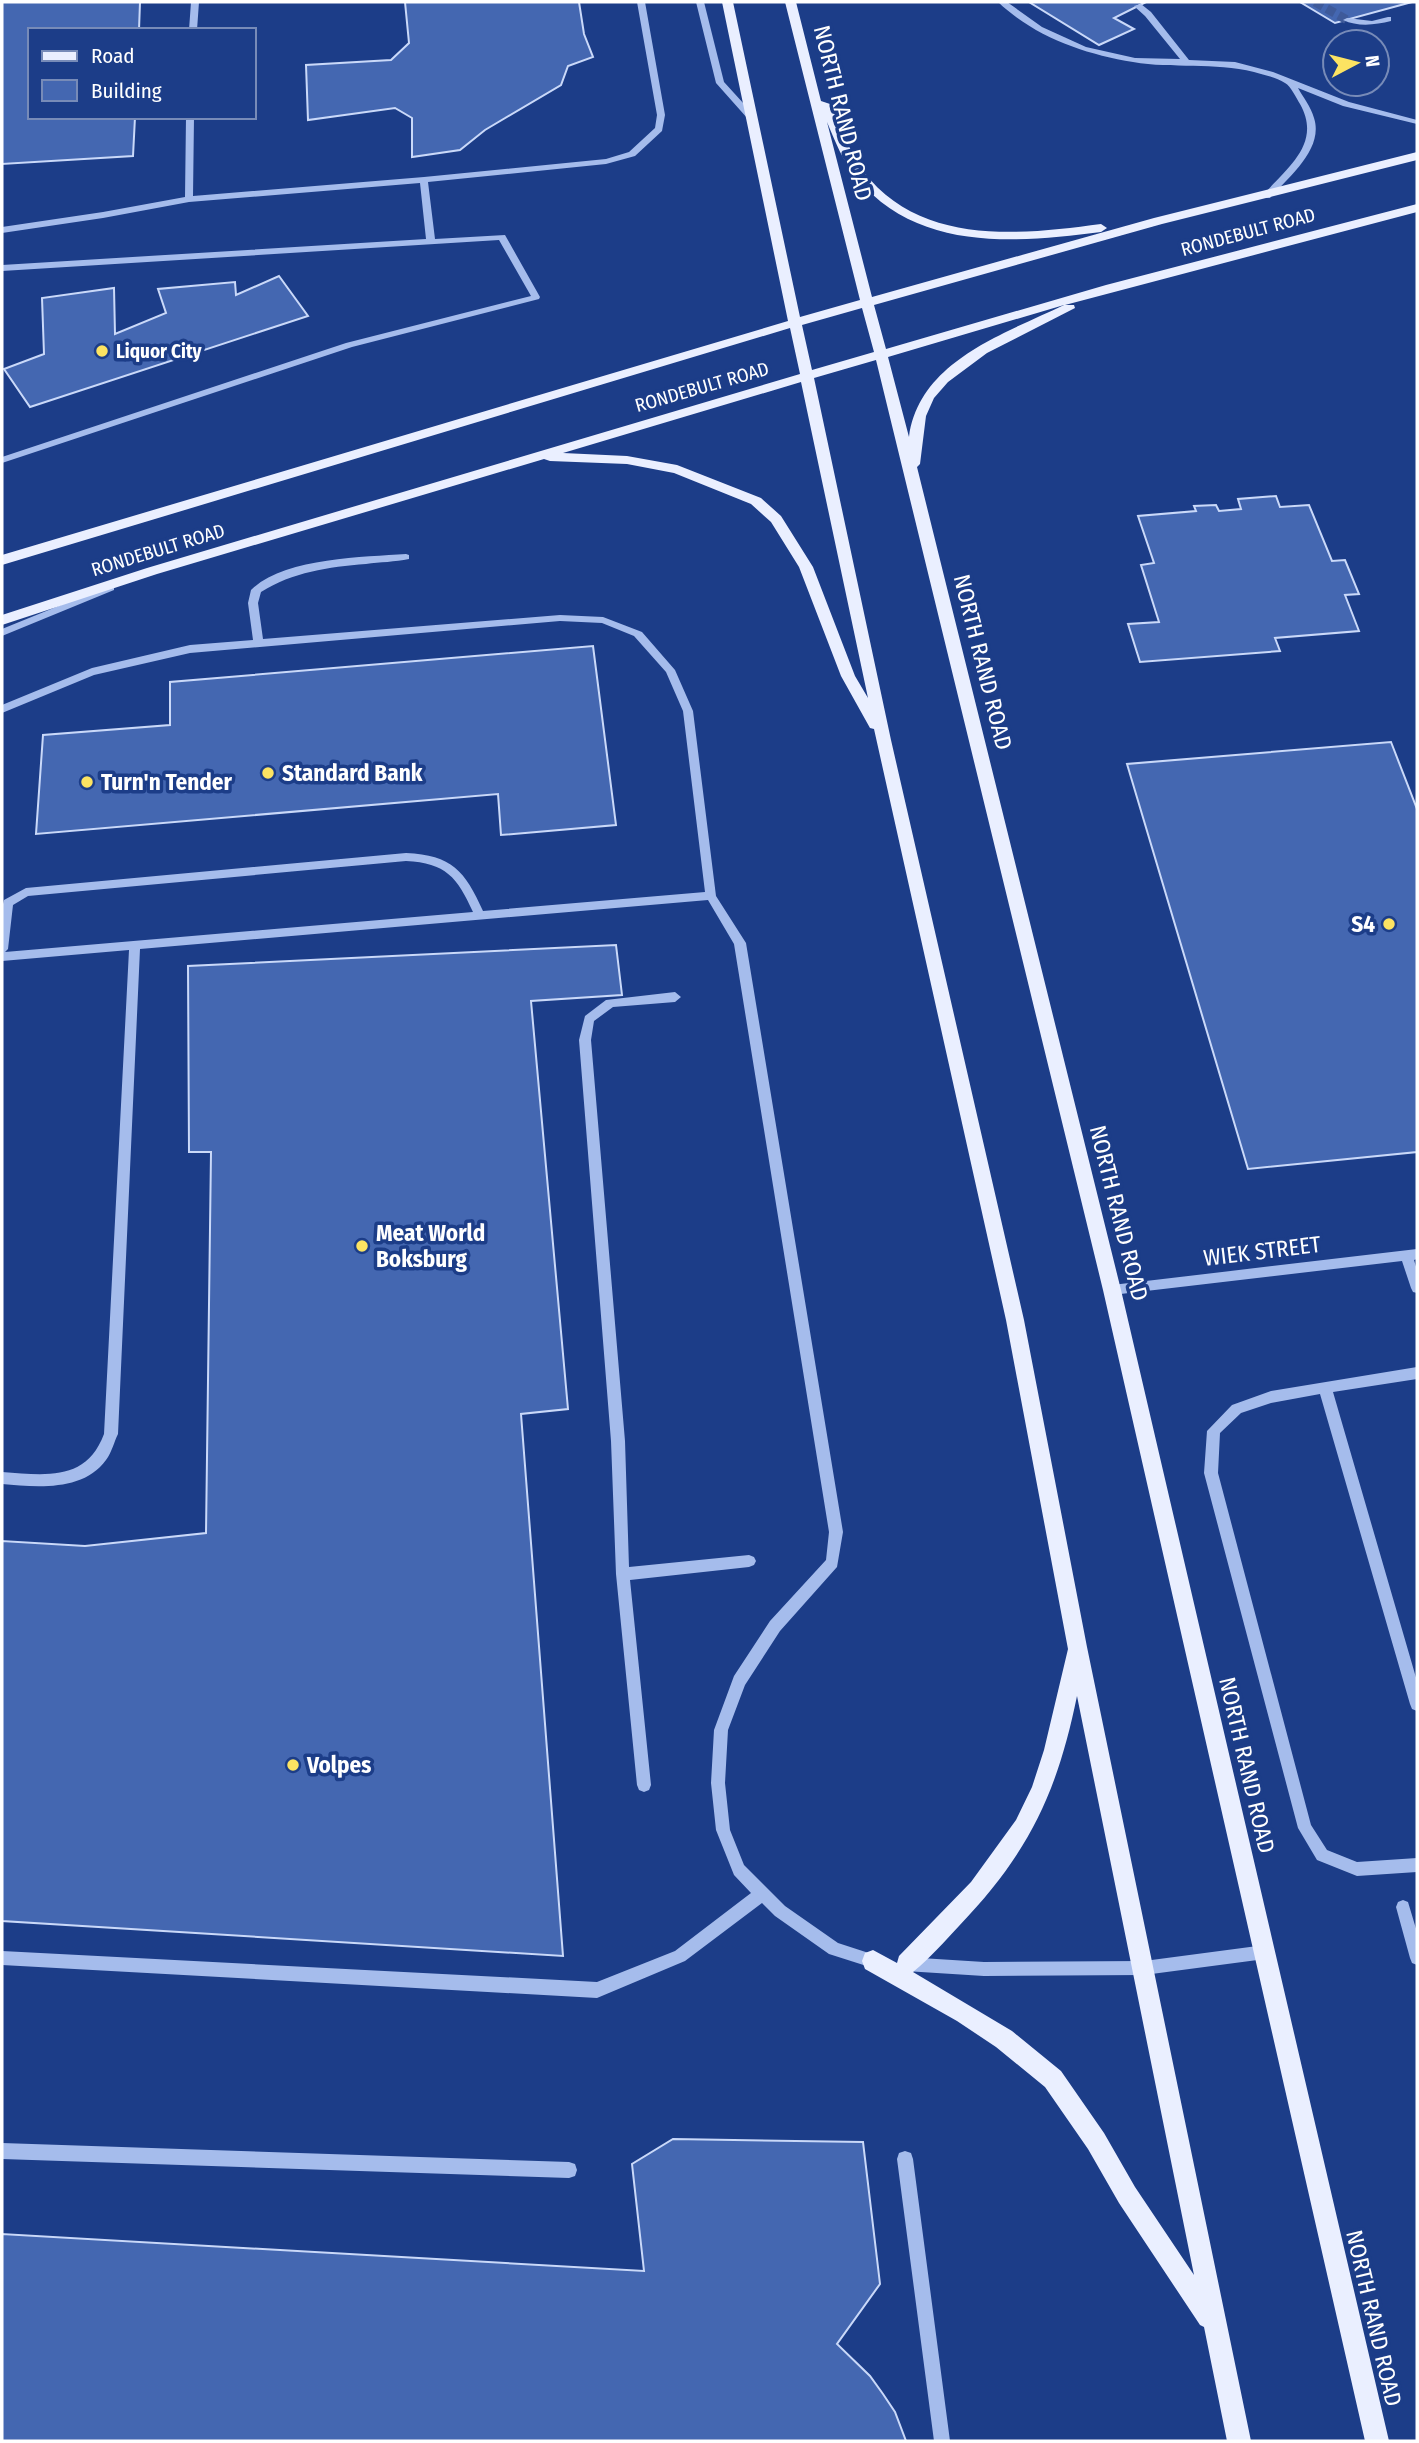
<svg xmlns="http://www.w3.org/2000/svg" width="1419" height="2443" font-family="'Fira Sans Condensed',sans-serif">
<rect width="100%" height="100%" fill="#1c3d88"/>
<path fill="#4467b1" stroke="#cad9f9" stroke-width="2" d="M2,2H140L139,30H30V117H135L133,156L2,164Z
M405,2H579L584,34L593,57L568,66L561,85L485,130L460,150L412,157V118L395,108L308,120L306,65L391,60L409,43Z
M1029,2H1146L1114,18L1134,29L1099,45Z
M1300,2H1412L1335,23Z
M279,276L308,316L30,407L4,369L44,354L42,298L114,288L115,334L166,313L158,289L235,282L236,295Z
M1276,496L1280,507L1309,505L1332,561L1345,560L1359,594L1345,595L1359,631L1275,638L1280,651L1140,662L1128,624L1159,622L1141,565L1154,563L1138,516L1196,511L1194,506L1216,505L1219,511L1241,509L1238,499Z
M593,646L616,825L501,835L498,794L36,834L43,735L170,725V682Z
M1391,742L1417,809V1152L1248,1169L1127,764Z
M616,945L622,995L531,1001L568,1409L521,1414L563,1956L2,1921V1541L85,1546L206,1533L211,1152H189L188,966Z
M673,2139L863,2142L880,2284L837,2344L870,2376L883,2394L895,2412L906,2441H2V2234L644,2271L632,2164Z"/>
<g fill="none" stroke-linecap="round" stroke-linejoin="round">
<path stroke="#3e5a9a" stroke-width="9" stroke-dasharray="9 4.5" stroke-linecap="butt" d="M1315,2L1347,20"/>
<path fill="#a5bcec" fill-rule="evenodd" d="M191,2H199L197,30H189Z
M637,2H645L665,115L662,131L635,156L606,164L428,182L435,239L505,235L540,297L539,299L352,347L2,463V457L346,343L531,296L499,240L2,271V265L426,239L420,183L189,202L103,218L2,233V227L103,212L185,197L186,117H194L193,196L424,177L606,159L629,152L655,128L657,115Z
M696,2H704L724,82L754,115V119H748L716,83Z
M998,2H1007L1042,27L1086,47L1135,58L1180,59L1145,16L1134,6L1141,4L1151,12L1189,60L1235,62L1273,72L1349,102L1417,120V124L1343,106L1298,88C1303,97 1311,107 1314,118C1324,149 1289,177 1270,198H1264V194C1288,167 1322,143 1300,104C1296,98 1291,86 1285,83C1276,77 1264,75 1254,72C1214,62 1173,69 1133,62C1084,54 1035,37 998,2Z
M1388,17H1391V21C1375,25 1358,27 1343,20L1347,18L1372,21Z
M406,554L409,555V559C395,562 380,562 366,564C328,567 293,572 261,592L258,603L263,639L560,615L603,617L642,632L675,670L693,711L716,896L746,943L843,1532L837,1567L780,1631L745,1685L728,1730L725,1783L730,1830L744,1865L785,1906L838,1943L881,1957L883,1962L881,1967L876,1969L829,1954L775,1916L762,1903L685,1961L597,1998L2,1965V1951L597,1982L675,1951L751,1893L734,1875L716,1830L711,1783L714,1730L734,1676L770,1621L826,1560L829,1532L734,944L708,900L140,949L118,1434C114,1442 112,1452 106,1460C83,1492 36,1487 2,1484V1472C45,1475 86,1482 104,1434L129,950L2,961V908L4,900L26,888L406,853C452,855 465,871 483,911L705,892L683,711L666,672L634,636L602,623L560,621L190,653L94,675L2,713V705L92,668L190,645L253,640L248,603L251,590C283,558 363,557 406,554ZM406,861C446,863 457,877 473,912L5,952L8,949L13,905L28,896Z
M110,585L114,586V590L2,636V629Z
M675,992L681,997L675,1002L613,1007L594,1021L591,1040L625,1441L629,1567L749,1555L754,1557L756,1561L754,1565L749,1567L630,1580L651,1785L649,1790L644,1792L639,1790L637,1785L616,1574L611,1441L579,1040L585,1016L606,1000Z
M1417,1249V1259L1414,1260L1417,1270V1293L1413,1292L1411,1288L1402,1261L1112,1295L1108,1294L1106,1290L1108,1286L1112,1285Z
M1417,1367V1379L1333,1392L1417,1681V1711L1412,1709L1410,1704L1320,1394L1271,1403L1241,1413L1220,1433L1218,1473L1311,1825L1327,1850L1357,1862L1417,1858V1872L1357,1876L1317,1860L1298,1828L1204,1473L1207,1431L1232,1405L1271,1391Z
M1403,1900L1408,1902L1417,1932V1965L1412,1963L1410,1958L1396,1907L1398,1902Z
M1265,1945L1270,1947L1272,1952L1270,1957L1265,1959L1144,1975L984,1976L905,1971L900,1969L898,1964L900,1959L905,1957L984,1962L1144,1961Z
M2,2143L569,2162L575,2164L577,2170L575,2176L569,2178L2,2159Z
M905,2151L911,2153L913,2159L950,2441H934L897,2159L899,2153Z"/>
<path fill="#eaefff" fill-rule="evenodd" d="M722,2H733L800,317L860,300L785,2H796L821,101L830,104C841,126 849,151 863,171C920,246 1020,235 1101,224L1107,228L1101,232C1017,243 917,252 857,178C843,162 835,141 827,122L872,297L1154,218L1417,152V160L1162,224L874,305L886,349L1106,285L1417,204V212L1065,305H1074L1075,308L987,353L948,382L934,398L926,416L920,464L917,467L1121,1290L1389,2441H1365L1103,1290L876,360L814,378L891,740L1024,1320L1087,1647L1251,2441H1227L1204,2327L1200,2325L1119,2203L1088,2149L1045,2087L996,2047L957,2021L865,1969L862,1961L865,1953L873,1950L897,1963L899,1956L971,1882L1016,1820L1032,1787L1044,1750L1068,1649L1006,1320L874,729L870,728L841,676L799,567L771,522L751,504L674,473L627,464L550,461L544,459L157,574L2,625V615L147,568L800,374L790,328L2,565V555L788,321ZM1064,305C1004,334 919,361 909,437L888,357ZM862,308L874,352L812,370L802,325ZM801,382L868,698L855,676L813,567L781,516L761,498L677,465L627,456L563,453ZM1077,1696L1194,2275L1135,2187L1104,2133L1061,2071L1012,2031L913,1972C930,1958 944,1942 959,1926C1028,1854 1057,1794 1077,1696Z"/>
</g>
<g fill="#fce362" stroke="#1c3d88" stroke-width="2.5">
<circle cx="102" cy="351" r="7"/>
<circle cx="268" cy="773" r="7"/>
<circle cx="87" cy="782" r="7"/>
<circle cx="1389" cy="924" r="7"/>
<circle cx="362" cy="1246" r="7"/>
<circle cx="293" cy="1765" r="7"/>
</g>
<g text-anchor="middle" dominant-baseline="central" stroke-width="7" stroke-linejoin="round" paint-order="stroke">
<g font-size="19" fill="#fff" stroke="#1c3d88">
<text transform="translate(1248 232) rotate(-15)">RONDEBULT ROAD</text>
<text transform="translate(702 387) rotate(-16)">RONDEBULT ROAD</text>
<text transform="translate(158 550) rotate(-17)">RONDEBULT ROAD</text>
</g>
<g font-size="19" font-weight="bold" fill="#fff" stroke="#1c3d88" text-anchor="start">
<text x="116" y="351">Liquor City</text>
</g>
<g font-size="23" fill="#fff" stroke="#1c3d88">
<text transform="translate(843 113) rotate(76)">NORTH RAND ROAD</text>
<text transform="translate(983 662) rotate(76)">NORTH RAND ROAD</text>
<text transform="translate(1119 1213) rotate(76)">NORTH RAND ROAD</text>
<text transform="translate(1262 1251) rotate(-7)">WIEK STREET</text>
<text transform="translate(1247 1765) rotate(77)">NORTH RAND ROAD</text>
<text transform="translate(1374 2318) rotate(77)">NORTH RAND ROAD</text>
</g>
<g font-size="23" font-weight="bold" fill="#fff" stroke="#1c3d88" text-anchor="start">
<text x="282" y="773">Standard Bank</text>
<text x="101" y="782">Turn'n Tender</text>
<text x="1375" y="924" text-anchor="end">S4</text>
<text x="376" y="1233">Meat World<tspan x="376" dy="26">Boksburg</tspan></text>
<text x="307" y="1765">Volpes</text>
</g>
</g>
<rect width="1419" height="2443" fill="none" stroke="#ffffff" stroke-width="7"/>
<rect x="28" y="28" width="228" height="91" fill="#1c3d88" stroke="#778bb8" stroke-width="2"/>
<rect x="42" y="51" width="35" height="10" fill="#eaefff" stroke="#778bb8" stroke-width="2"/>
<text x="91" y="63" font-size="21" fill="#ffffff">Road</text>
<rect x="42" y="80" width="35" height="21" fill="#4467b1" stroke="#778bb8" stroke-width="2"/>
<text x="91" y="98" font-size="21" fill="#ffffff">Building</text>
<g transform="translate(1356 63) rotate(83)"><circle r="33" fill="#1c3d88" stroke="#778bb8" stroke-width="2"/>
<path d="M0-5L12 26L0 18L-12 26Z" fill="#fce362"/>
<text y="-10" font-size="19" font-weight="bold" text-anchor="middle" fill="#ffffff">N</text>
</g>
</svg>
